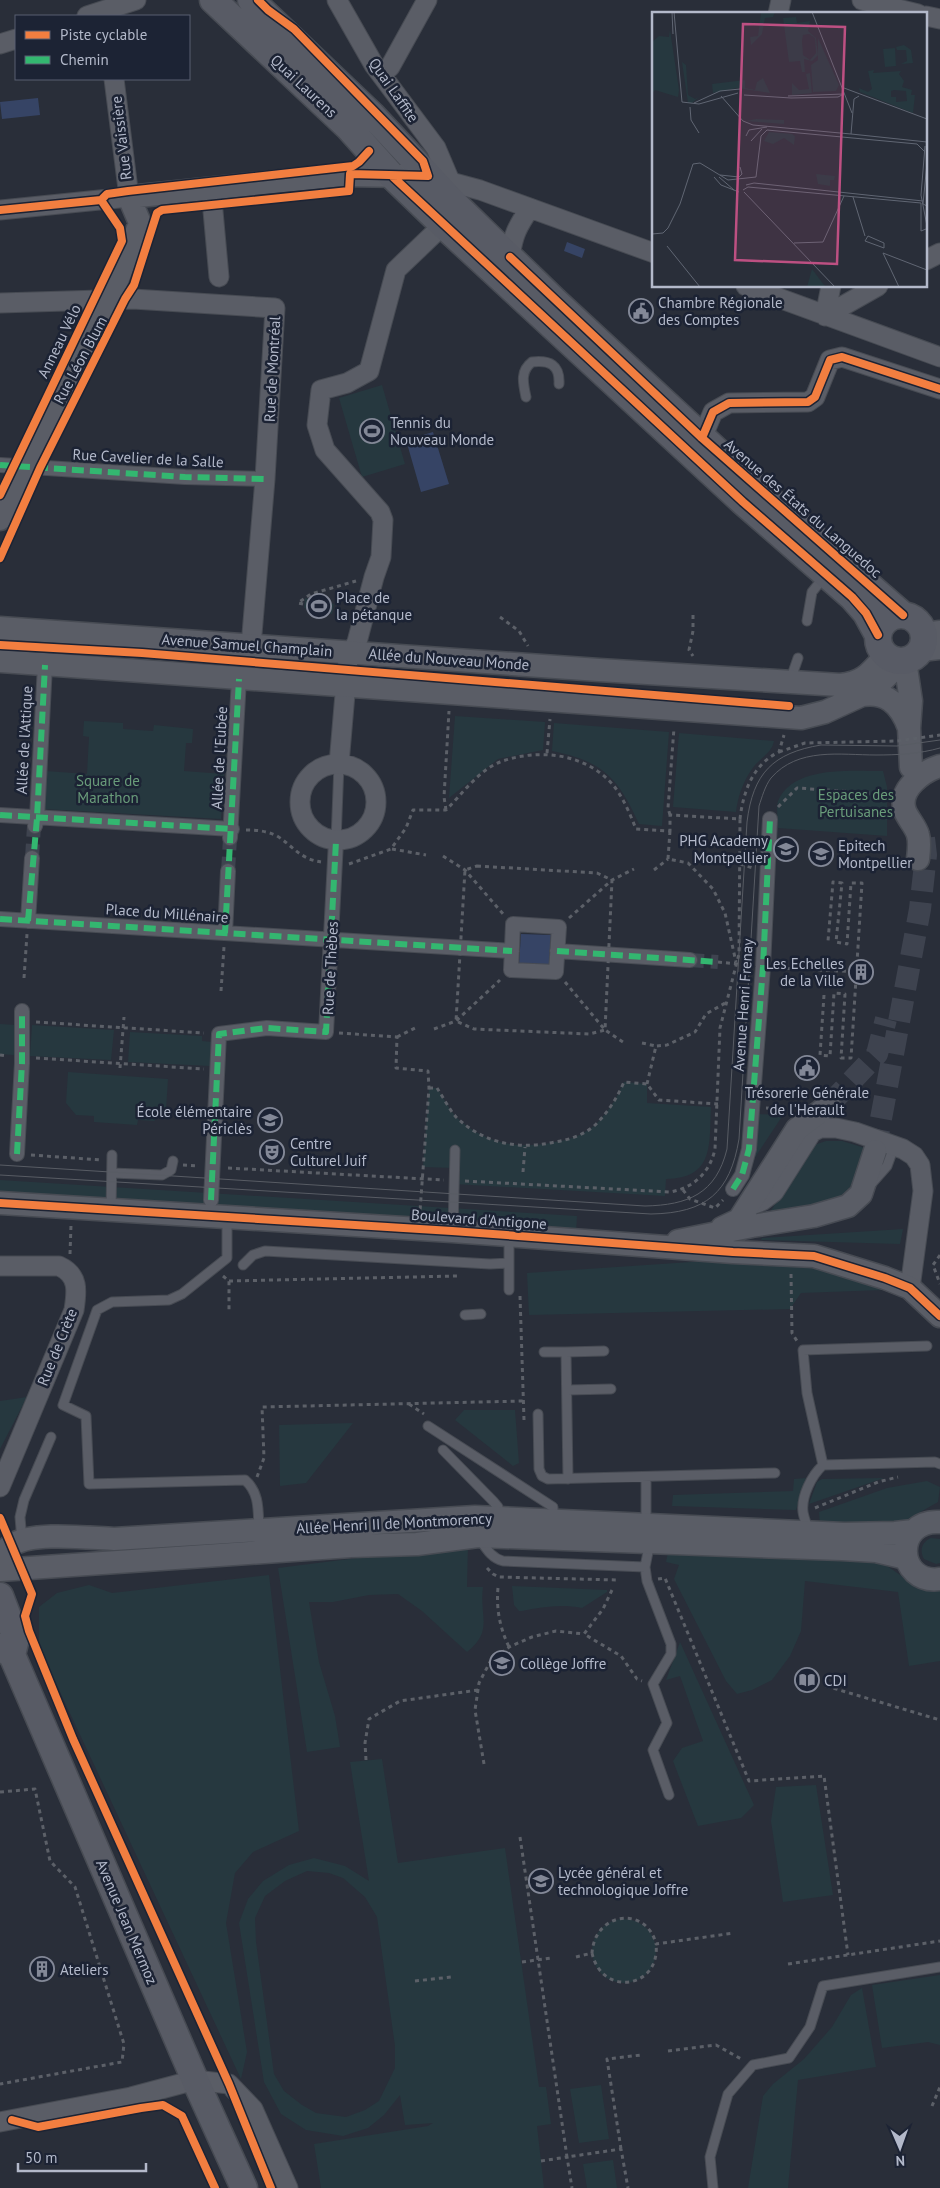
<svg xmlns="http://www.w3.org/2000/svg" width="940" height="2188" font-family="'PT Sans',sans-serif">
<rect width="100%" height="100%" fill="#292e39"/>
<path fill="#26383f" fill-rule="evenodd" d="M382,385L405,464L362,477L339,398Z
M305,598L334,604L332,614L304,608Z
M455,716L545,722L543,750L498,759L449,798Z
M84,721L123,723V729L153,731L154,725L193,729L192,743H186L184,771L224,774L221,819L43,809L46,771L87,774L89,737L83,736Z
M554,723L669,732L662,826L639,824C618,778 603,761 552,751Z
M679,733L774,741C772,752 762,757 755,765C744,779 738,795 736,812L673,807Z
M883,771L887,787V836L778,828C778,820 776,808 778,801C793,765 852,771 883,771Z
M0,1024L16,1025L14,1055L0,1054Z
M32,1025L114,1030L111,1060L30,1056Z
M130,1032L202,1036V1041L212,1042L210,1066L128,1062Z
M68,1072L168,1079L166,1110L154,1121L138,1120L137,1125L94,1122V1116L76,1115L66,1103Z
M624,1082L647,1084V1103L711,1107C709,1144 715,1178 666,1179L665,1196L454,1184V1168L423,1167L429,1088H437C443,1097 449,1109 456,1117C484,1144 519,1150 555,1142C569,1140 583,1135 594,1126C607,1114 617,1098 624,1082Z
M756,1114L783,1115L750,1165Z
M826,1141H842L865,1148L858,1172L850,1187L839,1198L826,1201L811,1208L770,1212L814,1145Z
M0,1180L577,1216L575,1249L0,1213Z
M903,1229L900,1244L761,1240L762,1238Z
M706,1261L811,1267L849,1273L883,1290L801,1293L790,1309L529,1315L527,1273Z
M27,1397L0,1449V1401Z
M464,1410H515L519,1463L513,1466L455,1420Z
M353,1423L306,1483L280,1486L279,1425Z
M807,1478L796,1510L672,1506L673,1495L793,1491L794,1479Z
M884,1478L809,1504L817,1482L822,1479Z
M927,1481L940,1487L938,1502L901,1523L820,1525L819,1512L887,1488Z
M931,1538L940,1539V1563L936,1564L924,1559C919,1550 922,1542 931,1538Z
M468,1544L467,1587H483C479,1616 494,1631 467,1652L422,1611L398,1594L369,1595L333,1602H309L319,1662L335,1716L340,1747L307,1752L278,1568Z
M668,1552L882,1563C903,1575 914,1590 940,1589V1661L909,1666L898,1592L805,1581L801,1631L790,1656L772,1680L752,1690L737,1694L726,1681L674,1579L679,1565L666,1562Z
M269,1575L299,1831L253,1852L235,1873L226,1923L247,2052L241,2079L39,1647V1607L57,1593L89,1585L112,1593Z
M512,1586L607,1590V1592L582,1608C561,1604 542,1607 522,1611H519L514,1605Z
M680,1642L754,1805L741,1818L698,1826L673,1761L682,1748L703,1741L680,1676L666,1680Z
M382,1759L398,1863L505,1848L539,2087H546L551,2124L537,2126L544,2188H321L314,2144L428,2126L433,2123L405,2125L400,2095L384,2115L368,2128L343,2136L306,2130L281,2114L264,2082L239,1923L248,1899L263,1881L289,1865L314,1858L345,1866L369,1881L350,1762ZM307,1871L329,1873L343,1878L365,1897L377,1917L395,2046V2068L379,2101L365,2110L346,2117L316,2113L302,2105L284,2091L274,2074L256,1942L255,1918L265,1896L285,1881Z
M816,1785L833,1895L783,1902L771,1821L776,1787Z
M592 1951a32 32 0 1 1 64 0a32 32 0 1 1-64 0Z
M940,1975V2045L928,2042L882,2048L872,1985Z
M862,1988L876,2067L798,2080L788,2188H748L763,2096L773,2084L804,2059L832,2027L851,1995Z
M601,2085L609,2139L579,2143L570,2089Z
M613,2160L617,2188H587L583,2164Z"/>
<path fill="#364465" d="M38,98L40,115L2,119L0,102Z
M567,242L585,249L582,258L564,251Z
M433,432L449,484L421,492L406,440Z
M521,934L551,935L549,965L519,964Z"/>
<g fill="none" stroke-linecap="round" stroke-linejoin="round">
<path stroke="#3e434f" stroke-width="14" stroke-dasharray="14 7" stroke-linecap="butt" d="M32,858L34,826
M228,871L230,839
M690,960L718,962"/>
<path stroke="#3e434f" stroke-width="22" stroke-dasharray="22 11" stroke-linecap="butt" d="M829,1105L877,1054L886,1019
M875,1151L920,909L926,855L924,838"/>
<defs>
<path id="service" d="M526,397C523,383 520,371 532,362C550,360 560,365 559,384
M807,621L812,592L824,577
M790,681L798,658
M336,841L339,764
M112,1173L162,1175L171,1170L173,1161
M872,1183L887,1166L891,1155
M111,1210L112,1155
M227,1217V1258L182,1294L169,1300L112,1302L97,1310L63,1405L86,1416L89,1484L245,1480C260,1493 258,1511 259,1530
M453,1230L455,1150
M243,1265L253,1255L265,1251L490,1264L509,1263V1235
M509,1290V1263
M465,1315L481,1314
M544,1352H566
M567,1390L611,1389
M538,1414L539,1469L542,1476L548,1479L775,1473
M428,1426L553,1507V1520
M443,1450L493,1501L498,1507V1518
M823,1465L807,1393L803,1350L927,1346
M646,1478V1524
M568,1479L566,1352L604,1351
M809,1532C807,1525 804,1519 803,1512C801,1496 812,1475 823,1465L935,1462L940,1464
M479,1538C486,1548 491,1558 503,1561L645,1567L650,1542
M22,1541L20,1517L24,1500L51,1437
M645,1567L647,1581L671,1644V1654L653,1684L667,1723L653,1750L669,1795
M713,2188L710,2157L728,2094L753,2065L789,2058L810,2027L823,1986L940,1967"/>
<path id="pedestrian" d="M0,465L185,477L265,479
M0,815L232,829
M35,826L37,818L45,665
M230,838L239,679
M0,919L512,951
M28,921L32,858
M513,924L559,927L556,972L511,970Z
M225,933L228,871
M557,951L690,960
M17,1154L22,1063V1011
M733,1189L742,1175L749,1149L763,967L770,819
M211,1200L219,1034L267,1028L326,1032L336,841"/>
<path id="minor" d="M337,0L374,65L436,148L450,181
M862,0L918,14
M778,14L781,0
M87,16L136,0
M926,16L940,19
M0,44L16,39
M381,74L390,67L427,0
M428,176L480,190L654,253
M211,189L219,277
M0,210L129,197L114,79
M510,257C513,235 517,227 530,208
M926,260L940,253
M746,286L940,357
M0,303L133,299L275,308L265,479L251,646
M825,316L878,286
M825,316L831,286
M702,438L713,412L729,403L808,402L815,397L830,360L842,357L940,389
M300 802a38 38 0 1 1 76 0a38 38 0 1 1-76 0Z
M339,764L348,659L357,642L374,577L381,557L383,520L380,512L325,450L317,425L321,390L347,383L369,371L396,270L443,225
M749,1206L762,1201L774,1192L812,1132L820,1128H836L855,1132L903,1149L914,1156L920,1165L923,1191L910,1288
M0,1266H59C79,1275 77,1291 74,1310L0,1487
M0,2122L131,2097L195,2080L229,2084L253,2109L288,2188"/>
<path id="tertiary" d="M0,519L24,467L105,311L140,223L129,197L342,175L404,176
M0,628L599,670L840,685C864,683 871,672 886,655
M924,634L940,632
M921,650L940,648
M0,661L801,718L825,712L873,690L902,661
M905,661L911,701L909,728L911,767
M858,696C885,690 900,703 909,728
M918,859C919,851 920,842 918,835C916,827 908,819 905,811C897,790 923,771 940,766
M0,1203L452,1231L733,1252L814,1256L885,1278L910,1288L940,1316
M722,1228L739,1220L797,1129L829,1105
M678,1241L752,1226L814,1216L848,1206L861,1194L875,1151
M940,1522C893,1519 896,1585 940,1579
M0,1555C4,1552 8,1547 12,1545C33,1531 89,1538 114,1539L475,1517L844,1534L895,1533L913,1531
M0,1570L351,1546L417,1544L478,1536L842,1549L876,1551L906,1558"/>
<path id="secondary" d="M213,0L349,128L392,176L443,225L743,502L852,597L866,613L878,635
M251,0L372,115L454,203L555,301L767,497L903,615
M878 638a23 23 0 1 1 46 0a23 23 0 1 1-46 0Z
M0,1596L16,1638L12,1655
M0,1647L12,1655L195,2080L244,2188"/>
</defs>
<use href="#service" stroke="#474b53" stroke-width="11"/>
<use href="#pedestrian" stroke="#474b53" stroke-width="16"/>
<use href="#minor" stroke="#474b53" stroke-width="21"/>
<use href="#tertiary" stroke="#474b53" stroke-width="25"/>
<use href="#secondary" stroke="#474b53" stroke-width="29"/>
<path stroke="#5c6068" stroke-width="3" stroke-dasharray="4 4" stroke-linecap="butt" d="M303,604L298,603L311,594L356,581
M693,615V631L689,650L693,656
M500,617L519,631L528,646
M547,753L550,719
M778,807L797,788L886,794
M446,810L444,797L449,711
M670,815L668,808L674,728
M246,830C257,830 267,831 277,836C293,846 300,859 321,862
M670,831L668,859L688,863L713,889L725,913L736,962
M392,849L426,855
M443,856L465,870L504,915
M349,864L391,849L406,828L413,810H446C462,794 479,770 500,762C537,748 586,753 613,785C623,797 630,814 636,829L670,831V815L740,819C743,792 753,764 779,752L784,735
M740,864L753,868
M477,866L597,873L612,880L605,1030L589,1034L474,1029L456,1021L465,870Z
M654,870L668,859
M569,918L612,880L634,869
M718,962L749,965
M778,968L860,972
M24,978L27,934
M565,982L605,1030L623,1042
M221,991L224,947
M824,995L820,1055L830,1056L834,993L845,994L841,1058H851L862,883H851L847,944L836,942L842,883L833,882L828,941
M36,1022L204,1033
M434,1029L456,1021L500,980
M339,1033L397,1037L396,1068L428,1071L429,1088L420,1211
M397,1037L415,1028
M642,1043L656,1046
M0,1055L7,1056
M36,1058L204,1069
M120,1068L124,1017
M647,1084L656,1046L667,1045L695,1032L706,1014L727,1002
M429,1088H437C443,1097 449,1109 456,1117C484,1144 519,1150 555,1142C569,1140 583,1135 594,1126C607,1114 617,1098 624,1082L647,1084L659,1100L718,1104
M766,1108L792,1109
M31,1155L102,1160
M183,1165L199,1166
M228,1168L444,1180
M523,1172L525,1147
M465,1181L670,1192C694,1188 710,1172 715,1149L720,1028L739,954L740,819
M683,1190L690,1199L715,1208L723,1200
M70,1254L71,1225
M940,1255L933,1265L940,1284
M791,1274L792,1333L797,1341
M223,1276L229,1281V1311
M229,1281L457,1276
M520,1296L524,1420
M409,1404L424,1414
M257,1477L264,1458L262,1407L523,1401
M815,1508L878,1482L898,1477
M487,1568L493,1574L499,1577L617,1580
M658,1579L665,1578L749,1781L824,1776L848,1955
M498,1588C496,1609 500,1628 509,1647
M612,1590L603,1609L584,1634L621,1656L637,1679L642,1681
M826,1686L940,1720
M366,1760L365,1743L369,1719L400,1701L478,1690
M484,1764L475,1710L479,1683L490,1662L509,1647L532,1637L556,1631L584,1634
M0,1792L35,1789L50,1861L75,1887L124,2044L122,2062L0,2084
M520,1837L567,2157L621,2149L628,2188
M592,1953C602,1998 661,1988 656,1944
M576,1957L592,1953C595,1911 647,1906 656,1944L734,1933
M522,1962L551,1958
M788,1964L940,1941
M415,1981L451,1977
M668,2051L716,2045L743,2060
M932,2106L940,2087
M621,2149L607,2059L641,2055
M541,2161L567,2157L572,2188"/>
<use href="#service" stroke="#5a5d66" stroke-width="9"/>
<use href="#pedestrian" stroke="#5a5d66" stroke-width="14"/>
<use href="#minor" stroke="#5a5d66" stroke-width="19"/>
<use href="#tertiary" stroke="#5a5d66" stroke-width="22"/>
<use href="#secondary" stroke="#585b65" stroke-width="26"/>
<path stroke="#585c64" stroke-width="1" d="M0,1165L645,1206C688,1205 716,1194 727,1149L747,822C753,773 773,753 821,745L897,746L940,740
M0,1175L651,1214C706,1213 730,1193 739,1139L759,806C762,797 765,786 771,778C798,747 840,755 876,755C897,755 919,754 940,748"/>
<path stroke="#5c6068" stroke-width="3" stroke-dasharray="4 4" stroke-linecap="butt" d="M779,752L805,743L897,741L940,735"/>
<path stroke="#33b770" stroke-width="6" stroke-dasharray="12 6" stroke-linecap="butt" d="M0,465L185,477L265,479
M0,815L232,829
M0,919L512,951
M28,921L37,818L45,665
M225,933L239,679
M557,951L718,962
M17,1154L22,1063V1011
M733,1189L742,1175L749,1149L763,967L770,819
M211,1200L219,1034L267,1028L326,1032L336,841"/>
<defs>
<path id="cycleway" d="M258,0L268,10L294,29L423,161L428,176L350,174
M392,176L743,502L852,597L866,613L878,635
M101,200L107,194L128,191L353,166L359,162L369,151
M0,210L101,200
M510,257L702,438L903,615
M702,438L713,412L729,403L808,402L815,397L830,360L842,357L940,389
M0,495L122,241L120,228L101,200
M0,558L40,468L125,299L134,285L157,213L162,210L349,191L350,174
M0,645L142,653L789,706
M0,1203L452,1231L733,1252L814,1256L885,1278L910,1288L940,1316
M0,1518L32,1594L25,1616L29,1631L73,1739L229,2084L271,2188
M12,2120L38,2127L141,2108L163,2105L182,2116L215,2188"/>
</defs>
<use href="#cycleway" stroke="#1c2334" stroke-width="11"/>
<use href="#cycleway" stroke="#f27e40" stroke-width="8"/>
</g>
<defs>
<symbol id="civic-ring" viewBox="-11 -11 22 22"><circle r="9.5" fill="#1c2334" stroke="#838897" stroke-width="1.5"/><path d="M-.6-6.5H3V-4.5H.6V-3L4-1V1h2V6H-6V1h2V-1L-.6-3ZM-1.2 2.5V6h2.4V2.5Z" fill="#838897"/></symbol>
<symbol id="stadium-ring" viewBox="-11 -11 22 22"><circle r="9.5" fill="#1c2334" stroke="#838897" stroke-width="1.5"/><path d="M0-5a6.5 5 0 1 0 0 10a6.5 5 0 1 0 0-10ZM-3.5-1.8h7v3.6h-7Z" fill="#838897"/></symbol>
<symbol id="university-ring" viewBox="-11 -11 22 22"><circle r="9.5" fill="#1c2334" stroke="#838897" stroke-width="1.5"/><path d="M0-5L7-2L0 1L-7-2ZM-4 1L0 2.5L4 1V4Q0 6-4 4Z" fill="#838897"/></symbol>
<symbol id="building-ring" viewBox="-11 -11 22 22"><circle r="9.5" fill="#1c2334" stroke="#838897" stroke-width="1.5"/><path d="M-4-6H4V6H1V3H-1V6H-4ZM-2.5-4.3h1.7v1.8h-1.7ZM.8-4.3h1.7v1.8H.8ZM-2.5-1h1.7V.8h-1.7ZM.8-1h1.7V.8H.8Z" fill="#838897"/></symbol>
<symbol id="school-ring" viewBox="-11 -11 22 22"><circle r="9.5" fill="#1c2334" stroke="#838897" stroke-width="1.5"/><path d="M0-5L7-2L0 1L-7-2ZM-4 1L0 2.5L4 1V4Q0 6-4 4Z" fill="#838897"/></symbol>
<symbol id="theatre-ring" viewBox="-11 -11 22 22"><circle r="9.5" fill="#1c2334" stroke="#838897" stroke-width="1.5"/><path d="M-5-5.5Q0-4 5-5.5V0Q5 5 0 6Q-5 5-5 0ZM-3.3-2.5H-1v1.5H-3.3ZM1-2.5H3.3v1.5H1ZM-2.8 1Q0 5.5 2.8 1Z" fill="#838897"/></symbol>
<symbol id="library-ring" viewBox="-11 -11 22 22"><circle r="9.5" fill="#1c2334" stroke="#838897" stroke-width="1.5"/><path d="M-6-4Q-3-5.5-.7-3.5V5Q-3 3-6 4ZM6-4Q3-5.5 .7-3.5V5Q3 3 6 4Z" fill="#838897"/></symbol>
</defs>
<g fill-rule="evenodd">
<use href="#civic-ring" x="627" y="297" width="28" height="28"/>
<use href="#stadium-ring" x="358" y="417" width="28" height="28"/>
<use href="#stadium-ring" x="305" y="592" width="28" height="28"/>
<use href="#university-ring" x="772" y="835" width="28" height="28"/>
<use href="#university-ring" x="807" y="840" width="28" height="28"/>
<use href="#building-ring" x="847" y="958" width="28" height="28"/>
<use href="#civic-ring" x="793" y="1054" width="28" height="28"/>
<use href="#school-ring" x="256" y="1106" width="28" height="28"/>
<use href="#theatre-ring" x="258" y="1138" width="28" height="28"/>
<use href="#school-ring" x="488" y="1649" width="28" height="28"/>
<use href="#library-ring" x="793" y="1666" width="28" height="28"/>
<use href="#school-ring" x="527" y="1867" width="28" height="28"/>
<use href="#building-ring" x="28" y="1955" width="28" height="28"/>
</g>
<g text-anchor="middle" dominant-baseline="central" stroke-width="5" stroke-linejoin="round" paint-order="stroke">
<g font-size="15" fill="#b3b9ca" stroke="#1c2334">
<text transform="translate(304 86) rotate(43)">Quai Laurens</text>
<text transform="translate(394 90) rotate(55)">Quai Laffite</text>
<text transform="translate(121 138) rotate(-97)">Rue Vaissière</text>
<text transform="translate(59 341) rotate(-64)">Anneau Vélo</text>
<text transform="translate(80 360) rotate(-62)">Rue Léon Blum</text>
<text transform="translate(272 369) rotate(-87)">Rue de Montréal</text>
<text transform="translate(148 458) rotate(3)">Rue Cavelier de la Salle</text>
<text transform="translate(803 508) rotate(41)">Avenue des États du Languedoc</text>
<text transform="translate(247 645) rotate(4)">Avenue Samuel Champlain</text>
<text transform="translate(449 659) rotate(4)">Allée du Nouveau Monde</text>
<text transform="translate(24 740) rotate(-87)">Allée de l'Attique</text>
<text transform="translate(219 758) rotate(-87)">Allée de l'Eubée</text>
<text transform="translate(167 913) rotate(4)">Place du Millénaire</text>
<text transform="translate(330 968) rotate(-87)">Rue de Thèbes</text>
<text transform="translate(743 1005) rotate(-86)">Avenue Henri Frenay</text>
<text transform="translate(479 1219) rotate(4)">Boulevard d'Antigone</text>
<text transform="translate(57 1347) rotate(-68)">Rue de Crète</text>
<text transform="translate(394 1523) rotate(-3)">Allée Henri II de Montmorency</text>
<text transform="translate(127 1922) rotate(67)">Avenue Jean Mermoz</text>
</g>
<g font-size="15" fill="#b3b9ca" stroke="#1c2334" text-anchor="start">
<text x="658" y="302">Chambre Régionale<tspan x="658" dy="17">des Comptes</tspan></text>
<text x="390" y="422">Tennis du<tspan x="390" dy="17">Nouveau Monde</tspan></text>
<text x="336" y="597">Place de<tspan x="336" dy="17">la pétanque</tspan></text>
<text x="768" y="840" text-anchor="end">PHG Academy<tspan x="768" dy="17">Montpellier</tspan></text>
<text x="838" y="845">Epitech<tspan x="838" dy="17">Montpellier</tspan></text>
<text x="844" y="963" text-anchor="end">Les Echelles<tspan x="844" dy="17">de la Ville</tspan></text>
<text x="807" y="1092" text-anchor="middle">Trésorerie Générale<tspan x="807" dy="17">de l'Herault</tspan></text>
<text x="252" y="1111" text-anchor="end">École élémentaire<tspan x="252" dy="17">Périclès</tspan></text>
<text x="290" y="1143">Centre<tspan x="290" dy="17">Culturel Juif</tspan></text>
<text x="520" y="1663">Collège Joffre</text>
<text x="824" y="1680">CDI</text>
<text x="558" y="1872">Lycée général et<tspan x="558" dy="17">technologique Joffre</tspan></text>
<text x="60" y="1969">Ateliers</text>
</g>
<g font-size="15" fill="#699c7a" stroke="#1c2334">
<text x="108" y="780">Square de<tspan x="108" dy="17">Marathon</tspan></text>
<text x="856" y="794">Espaces des<tspan x="856" dy="17">Pertuisanes</tspan></text>
</g>
</g>
<g transform="translate(652 12)">
<rect width="275" height="275" fill="#292e39"/>
<path d="M109,0H123L121,5L113,6L110,22L99,33L98,25L106,24ZM144,5L145,11L158,9L156,19L164,26L166,43L160,49L152,47L153,60H150L148,49L137,50L131,6ZM157,22L163,26L164,41L158,48L151,43L150,29L151,23ZM18,18L27,78L26,85L3,78L0,81V30L7,24L17,25ZM166,26L187,73L184,79L161,80L159,53L166,48ZM252,33L259,38L261,51L249,52L255,49L254,38H245L244,35ZM243,36L244,54L233,55L231,37ZM30,50L34,53L36,83L43,87L47,85L40,91H36ZM222,58L221,61L249,59L247,62L252,69L250,75L260,78L259,83H263L261,101L208,80L207,76L216,80L220,77L216,59ZM242,78L254,79L255,89L244,90V85H239V79ZM158,61L160,81L140,83V71L147,78L157,77L154,62ZM111,66L118,81L85,76L61,81L60,72L93,68V76L103,78L105,70ZM104,107L132,108V112L94,109ZM117,120L140,122L143,124L142,133L132,126L121,132L112,129ZM164,162L183,164L182,168H178V174L166,172ZM160,257L172,273L175,275H155Z" fill="#26383f" fill-rule="evenodd"/>
<path fill="none" stroke="#606673" stroke-width="1" d="M20,0L21,22M22,0L30,90L47,92L86,81M160,0L200,101M192,76L275,107M92,83L139,86L186,85L192,82M69,84L91,109L101,113L199,122M136,84L192,82M207,84L202,87L199,122L275,130M42,91L68,79L88,77M38,95L39,108L47,121M94,124L97,118L115,115M99,129L110,117M273,134L269,183L275,214M275,151L271,192L275,194M68,163L87,165L90,162L88,155M62,165L69,173L87,180M67,165L82,178M94,173L102,171L271,189M91,178L96,175L269,191V219L274,217M92,180L183,275M201,185L213,224M0,222L11,221L16,216L28,192L41,152L48,151L76,168L104,165L109,124L115,118L265,132L273,140M216,224L232,231V236L213,229ZM142,231L171,230L192,184M15,234L48,275M231,241L275,258M231,241L247,275"/>
<path fill="#bd5082" fill-opacity="0.15" stroke="#bd5082" stroke-width="2.5" d="M91,12L193,15L185,252L83,248Z"/>
<rect width="275" height="275" fill="none" stroke="#b3b9ca" stroke-width="2.5"/>
</g>
<rect x="15" y="15" width="175" height="65" fill="#1c2334" stroke="#585f70"/>
<rect x="25" y="31" width="25" height="8" fill="#f27e40" stroke="#585f70"/>
<text x="60" y="40" font-size="15" fill="#b3b9ca">Piste cyclable</text>
<rect x="25" y="56" width="25" height="8" fill="#33b770" stroke="#585f70"/>
<text x="60" y="65" font-size="15" fill="#b3b9ca">Chemin</text>
<g transform="translate(900 2148) rotate(178)" stroke="#1c2334" stroke-width="4" paint-order="stroke">
<path d="M0-4L9 19L0 12L-9 19Z" fill="#b3b9ca"/>
<text y="-8" font-size="14" font-weight="bold" text-anchor="middle" fill="#b3b9ca">N</text>
</g>
<path d="M18 2163v8h128v-8" fill="none" stroke="#b3b9ca" stroke-width="2.5"/>
<text x="25" y="2163" font-size="15" fill="#b3b9ca" stroke="#1c2334" stroke-width="4" paint-order="stroke">50 m</text>
</svg>
